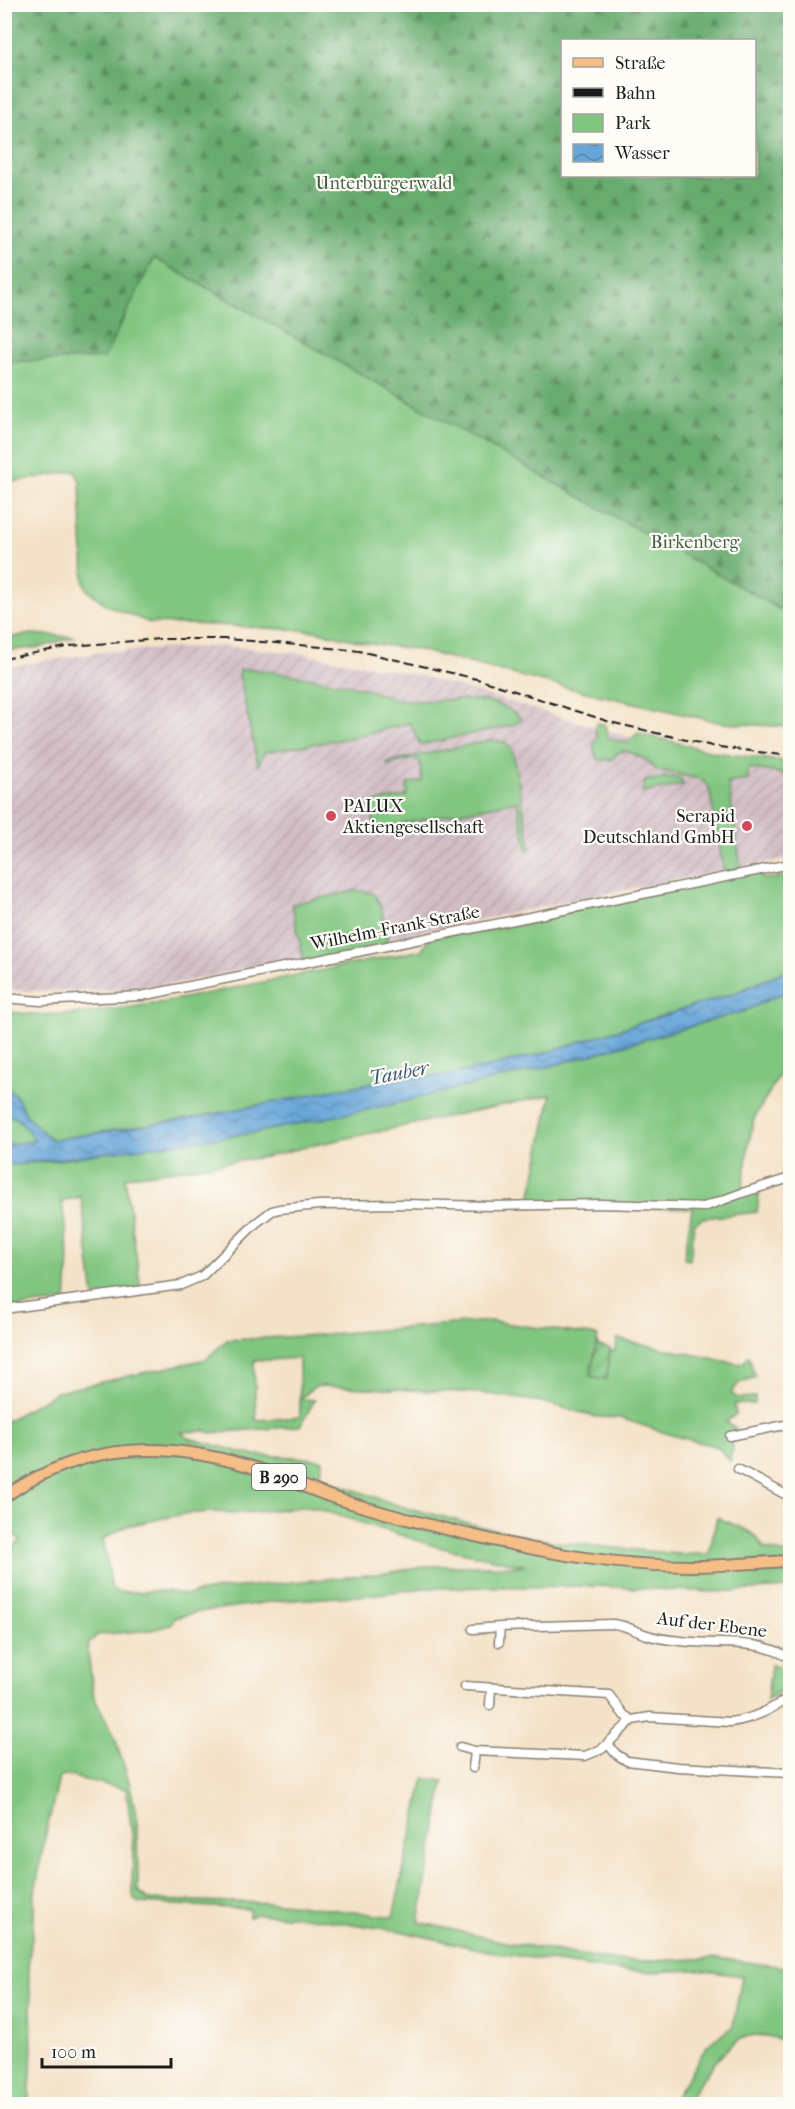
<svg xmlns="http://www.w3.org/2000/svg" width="795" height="2109" font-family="'IM FELL French Canon',serif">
<defs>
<pattern id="industrial-furrows" width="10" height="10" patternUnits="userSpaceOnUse" patternTransform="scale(1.5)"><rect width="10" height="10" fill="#d2bdc5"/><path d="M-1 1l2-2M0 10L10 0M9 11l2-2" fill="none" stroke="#b4a2a9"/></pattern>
<pattern id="forest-firs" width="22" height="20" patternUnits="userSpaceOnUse" patternTransform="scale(1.5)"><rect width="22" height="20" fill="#68ab6e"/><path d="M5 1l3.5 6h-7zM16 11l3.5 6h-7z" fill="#558a5a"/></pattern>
<pattern id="garden-furrows" width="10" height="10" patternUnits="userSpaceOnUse" patternTransform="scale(1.5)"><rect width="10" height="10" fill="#81c680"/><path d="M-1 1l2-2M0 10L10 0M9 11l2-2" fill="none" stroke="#69a068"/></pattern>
<pattern id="water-waves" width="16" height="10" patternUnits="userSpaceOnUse" patternTransform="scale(1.5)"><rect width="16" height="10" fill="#67a6d9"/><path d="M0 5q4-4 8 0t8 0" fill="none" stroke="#5486af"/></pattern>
</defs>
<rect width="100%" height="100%" fill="#fdfcf7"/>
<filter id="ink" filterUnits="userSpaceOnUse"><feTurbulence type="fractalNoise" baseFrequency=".0167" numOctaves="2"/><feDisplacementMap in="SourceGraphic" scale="12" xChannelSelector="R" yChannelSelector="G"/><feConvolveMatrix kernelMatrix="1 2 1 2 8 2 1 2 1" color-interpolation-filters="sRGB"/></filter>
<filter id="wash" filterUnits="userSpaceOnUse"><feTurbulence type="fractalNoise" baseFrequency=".008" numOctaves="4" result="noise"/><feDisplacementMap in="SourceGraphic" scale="24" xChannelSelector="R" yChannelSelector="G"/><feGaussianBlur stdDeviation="1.35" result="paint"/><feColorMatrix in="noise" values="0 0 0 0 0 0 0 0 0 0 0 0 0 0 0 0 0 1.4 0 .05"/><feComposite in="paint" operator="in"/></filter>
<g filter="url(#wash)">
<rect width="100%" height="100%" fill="#f4e2c8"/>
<path fill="url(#industrial-furrows)" d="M224,646L299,653L418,675L625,736L718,757L790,766V858L592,896L178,983L111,990L25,991L5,989V667L103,652Z"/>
<path fill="#81c680" stroke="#4e714e" stroke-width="1.5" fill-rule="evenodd" d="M4,204L790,468V727L722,723L551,684L419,650L363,642L315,631L217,625L150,623L109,606L88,591L84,583L80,482L75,471L5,483Z
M32,634L75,637L41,647L5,651V638Z
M253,669C288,674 324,679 358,687C372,690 385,696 398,699C441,707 485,686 522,719L514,725L420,745L410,723L350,738L264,752L258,766L239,673V670Z
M597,723L604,724L609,738L627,743L638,733L713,752L790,762V775L748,768V780L728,783L742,874L761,870L763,879L790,876V969L735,993L541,1054L493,1066L441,1076L385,1080L199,1117L52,1140C44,1132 31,1123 25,1113C18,1102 19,1093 5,1089V1011C57,1020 111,1010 164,1002L422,950L429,938L725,877L709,787L702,780L696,778L657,770L646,760L627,751L619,752L611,760H599C592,751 592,747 597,737L595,729Z
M492,740L505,742L512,749L531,848L527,850L517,801L375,829L370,803L407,796V784L422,781L420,761L411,759L388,765L387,762Z
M669,777L681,779L683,785L642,793L645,781Z
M354,891C360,891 368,890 373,894C383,901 386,933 389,946L304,963L292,904Z
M790,990V1060L784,1067L754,1119L749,1142L742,1192L760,1187L757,1212L703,1218L694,1224L690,1260L684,1259L692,1208L529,1205L551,1095L310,1146L265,1157L125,1177L141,1290L94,1297L81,1197L62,1201L69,1258L66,1301L5,1309L4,1166L68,1159L551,1066L744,1011Z
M4,1113C20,1117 27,1129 36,1142L5,1145Z
M490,1321L598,1336L590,1376L606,1379L610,1351L616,1350L617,1339L739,1364L744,1362L749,1356L755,1377L739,1383L731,1393L738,1398L755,1397V1404H734L736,1414L726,1422L737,1429L731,1436L733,1448L730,1461L718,1447L675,1436L620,1418L597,1417L542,1402L480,1393L322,1386L314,1387L300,1399L315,1400L300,1426L211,1433L206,1431L181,1432L188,1438L252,1455L294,1457L322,1460L321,1478L400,1506L483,1527L555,1542L678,1554H709L717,1517C736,1528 752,1526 764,1548L790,1555V1588L713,1592L596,1586L424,1588L370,1595L277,1601L198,1612L174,1618L171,1625L151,1630L97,1635L89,1644L88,1654L94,1697L114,1735L130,1785L137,1821L138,1891L149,1900L282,1903L393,1917L424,1778L444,1781L419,1922L505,1942L611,1960L653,1961L717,1958L790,1968V2042C778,2039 762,2033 749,2036C726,2041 697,2086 686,2104H671L707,2046L733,2026L742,1976L698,1970L647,1972L610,1970L492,1952L400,1931L304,1917L256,1914L249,1917V1909L139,1903L134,1899L132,1887L133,1842L126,1789L64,1775L59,1778L45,1837L34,1898V1921L28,1967L31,2003L32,2057L29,2104H5L4,1554L21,1540L5,1529L7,1512L5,1513V1422L57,1392L206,1359L227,1340L317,1335ZM299,1358L300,1417L256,1420L254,1361ZM302,1507L315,1508L438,1547L526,1566H431L377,1574L221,1589L185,1595L168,1591L118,1592L112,1589L103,1539L127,1526L183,1514L211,1512L246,1513Z
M783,1661L790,1666V1684L783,1695L779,1692L767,1700L771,1665L779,1667Z"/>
<path fill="url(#forest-firs)" stroke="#426445" stroke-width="1.5" fill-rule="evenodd" d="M4,5H790V615L154,258L104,358L5,362ZM562,40H754V176H562Z"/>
<path fill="url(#garden-furrows)" stroke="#4e714e" stroke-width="1.5" d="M597,1342L599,1346L610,1348L607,1379L590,1376Z"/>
<path fill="url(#water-waves)" stroke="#42617a" stroke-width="1.5" d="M790,969V990L744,1011L551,1066L390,1105L254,1133L5,1166V1145L35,1141C27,1129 20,1117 5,1113V1089C19,1093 18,1102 25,1113C31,1123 44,1132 52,1140L199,1117L385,1080L441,1076L493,1066L541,1054L735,993Z"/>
</g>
<g filter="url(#ink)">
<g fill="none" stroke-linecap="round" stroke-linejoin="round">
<defs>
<path id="minor" d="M4,998L40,1001L141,996L790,864
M4,1309L181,1285L202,1276L256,1223L272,1211L279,1209L319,1205L404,1204L492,1206L602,1204L704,1207L742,1193L790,1178
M730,1436L790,1424
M738,1469L790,1497
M473,1629L500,1627
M499,1642L500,1627L613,1624C625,1625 633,1630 644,1634C655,1638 669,1640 681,1641C720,1646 755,1637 790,1658
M465,1686L609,1695L624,1715L632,1720L650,1717L730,1722C754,1719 772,1710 790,1696
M490,1705L491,1688
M608,1744L616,1754L627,1761L678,1767L790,1773
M460,1747L475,1751L585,1756L602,1749L632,1720
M473,1768L475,1751"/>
<path id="major" d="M4,1497C87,1439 172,1440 264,1471C287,1479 309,1489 332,1497C396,1518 463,1534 529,1548C582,1559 637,1566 691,1566C724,1566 757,1562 790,1561"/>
</defs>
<use href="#minor" stroke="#887f72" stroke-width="11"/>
<use href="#major" stroke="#887f72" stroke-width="14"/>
<use href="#minor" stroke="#fff" stroke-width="8"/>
<use href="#major" stroke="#f6be87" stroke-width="10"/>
<path stroke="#1c1c1c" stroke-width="2" stroke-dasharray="9 4.5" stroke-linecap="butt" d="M4,659L71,646L159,639H227L322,647L359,651L481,680L610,722L712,746L790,756"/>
</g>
</g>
<g fill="#d1495b" stroke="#fdfcf7" stroke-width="2">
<circle cx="331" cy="816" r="6"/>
<circle cx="747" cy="826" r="6"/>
</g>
<g text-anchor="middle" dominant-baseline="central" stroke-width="4.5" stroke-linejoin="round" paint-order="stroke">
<rect fill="#fdfcf7" stroke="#605f5e" stroke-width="1.5" x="252" y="1464" width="54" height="26" rx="4.5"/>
<g font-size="16" font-weight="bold" fill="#1c1c1c">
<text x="279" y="1477">B 290</text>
</g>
<g font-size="18" fill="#446044" stroke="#fdfcf7">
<text x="384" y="183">Unterbürgerwald</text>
<text x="695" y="542">Birkenberg</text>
</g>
<g font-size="18" fill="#1c1c1c" stroke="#fdfcf7" text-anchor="start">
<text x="343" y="806">PALUX<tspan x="343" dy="21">Aktiengesellschaft</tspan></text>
<text x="735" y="816" text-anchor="end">Serapid<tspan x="735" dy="21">Deutschland GmbH</tspan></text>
</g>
<g font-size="18" fill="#1c1c1c" stroke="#fdfcf7">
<text transform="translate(395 928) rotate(-11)">Wilhelm-Frank-Straße</text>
<text transform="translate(712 1625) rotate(7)">Auf der Ebene</text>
</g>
<g font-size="20" font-style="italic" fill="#3e5a71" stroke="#fdfcf7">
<text transform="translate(399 1073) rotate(-11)">Tauber</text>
</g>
</g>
<rect width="795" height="2109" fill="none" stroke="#fdfcf7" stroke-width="24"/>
<rect x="561" y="39" width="195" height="138" fill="#fdfcf7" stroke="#a3a29f" stroke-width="1.5"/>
<rect x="573" y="58" width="30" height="9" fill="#f6be87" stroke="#a3a29f" stroke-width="1.5"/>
<text x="615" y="69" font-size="18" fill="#1c1c1c">Straße</text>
<rect x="573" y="88" width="30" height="9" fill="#1c1c1c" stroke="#a3a29f" stroke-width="1.5"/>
<text x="615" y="99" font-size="18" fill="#1c1c1c">Bahn</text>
<rect x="573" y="114" width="30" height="18" fill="#81c680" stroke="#a3a29f" stroke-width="1.5"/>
<text x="615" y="129" font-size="18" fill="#1c1c1c">Park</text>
<rect x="573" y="144" width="30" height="18" fill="url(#water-waves)" stroke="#a3a29f" stroke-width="1.5"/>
<text x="615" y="159" font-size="18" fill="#1c1c1c">Wasser</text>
<path d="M42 2058v9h129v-9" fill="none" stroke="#1c1c1c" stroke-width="3"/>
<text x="51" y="2058" font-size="18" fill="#1c1c1c" stroke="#fdfcf7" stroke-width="4.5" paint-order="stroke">100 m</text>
</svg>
